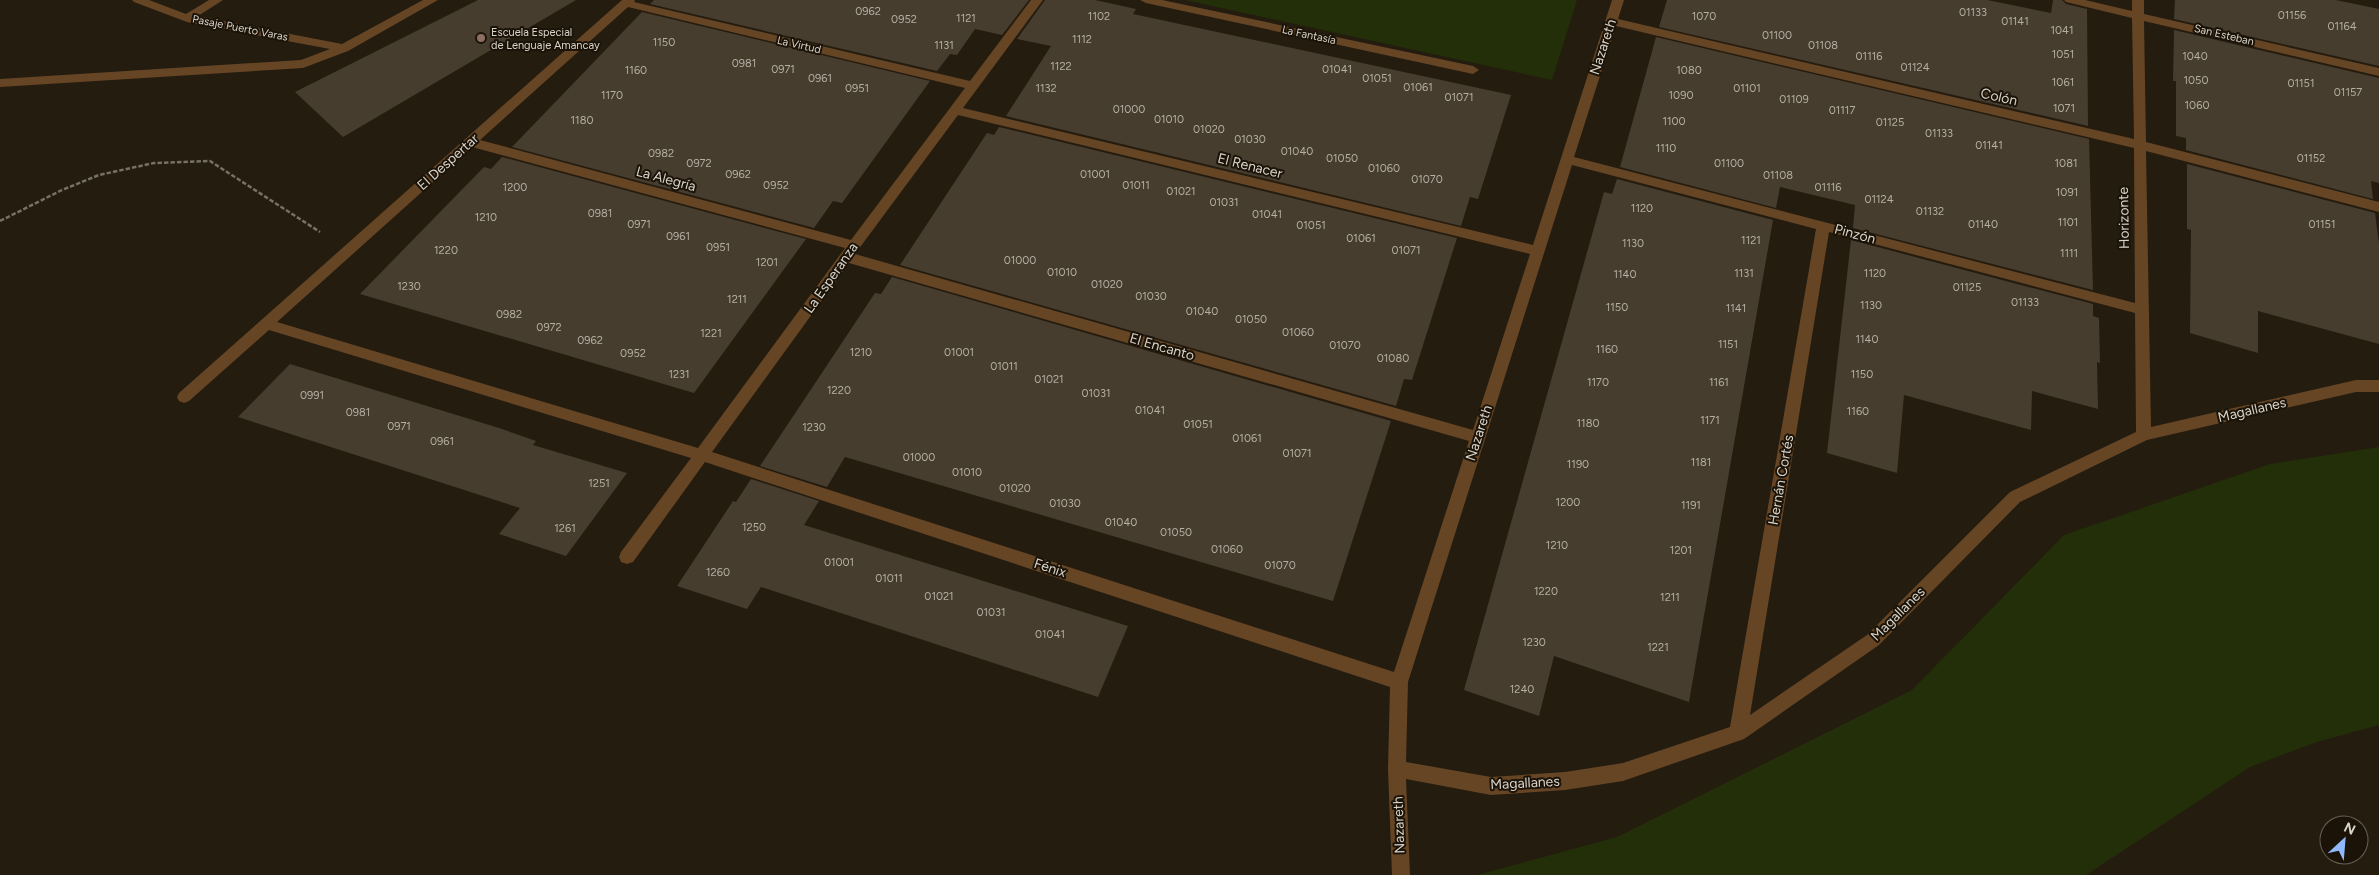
<svg xmlns="http://www.w3.org/2000/svg" width="2379" height="875" font-family="Figtree,sans-serif">
<rect width="100%" height="100%" fill="#241c0f"/>
<path fill="#232f08" d="M1185,0H1577L1552,80Z
M2379,447V725L2317,742L2250,767L2086,875H1477L1617,837L1912,690L2064,535L2270,464Z"/>
<path fill="#463d2f" d="M478,0H576L343,137L295,92Z
M654,0H1029L1002,35L975,29L957,55L950,54L937,71L650,4Z
M1045,0H1095L1136,9L1133,14L1511,95L1478,199L1470,197L1461,226L1006,116L1051,46L1017,39Z
M1667,0H1987L2051,13L2053,0H2062L2066,4L2087,9L2088,126L1659,27Z
M2175,0H2336L2379,9V66L2174,19Z
M642,12L930,81L842,203L833,201L814,228L512,147Z
M2174,30L2379,78V183L2371,181L2373,199L2186,150V138L2176,136V81H2173Z
M1656,37L2089,139L2093,290L1853,228L1855,205L1780,187L1776,208L1620,167Z
M999,127L1457,238L1412,380L1404,379L1396,406L900,265L987,133L994,135Z
M502,157L806,239L694,393L360,294L484,167L491,169Z
M2187,164L2375,213L2379,244V344L2258,311V353L2190,333L2191,230L2187,229Z
M1617,179L1773,220L1689,702L1554,656L1539,716L1464,690L1604,192L1612,194Z
M1851,240L2093,304V316L2099,318L2100,363L2097,362L2098,409L2032,391L2031,430L1904,395L1897,473L1827,453Z
M892,277L1391,421L1333,601L845,457L827,487L760,466L875,293L881,294Z
M290,364L499,428L536,441L533,445L627,473L566,556L499,534L520,508L238,417Z
M751,479L819,501L804,525L1128,626L1098,697L761,587L747,609L677,586L733,501L736,502Z"/>
<g fill="none" stroke-linecap="round" stroke-linejoin="round">
<path stroke="#777065" stroke-width="2.5" stroke-dasharray="4.5 2" stroke-linecap="butt" d="M0,221L62,190L99,175L154,163L210,161L320,232"/>
<path fill="#664525" fill-rule="evenodd" d="M132,0H149L186,14L209,0H223L198,16L342,44L423,0H438L348,51L303,68L0,87V79L301,60L330,49L187,22L134,2Z
M622,0H635L634,2L970,81L1031,0H1043L963,108L1533,245L1612,0H1624L1618,19L2134,139L2132,18L2066,2L2064,0H2085L2132,11V0H2144V14L2379,68V76L2144,21L2146,142L2379,202V212L2146,151L2151,427L2356,380H2379V392H2356L2147,440L2020,502L1879,645L1744,739L1623,781L1565,790L1491,795L1406,779L1410,875H1392L1388,769L1390,687L705,462L633,562L627,564L621,562L619,557L621,552L691,458L269,330L189,401L184,403L179,401L177,397L179,393ZM628,7L965,88L851,240L480,140ZM1616,26L2134,148L2135,303L1574,157ZM958,115L1530,254L1473,430L855,254ZM472,147L845,248L698,448L277,322ZM1572,165L1816,229L1730,727L1623,763L1565,772L1491,777L1406,762L1408,682ZM1829,232L2135,313L2136,432L2010,492L1867,635L1750,715ZM849,263L1469,441L1394,672L712,452Z
M1140,0H1162L1473,66L1479,70L1473,74L1146,3Z"/>
</g>
<circle fill="#8d6e63" stroke="#1b1307" stroke-width="2" cx="481" cy="38" r="5"/>
<g text-anchor="middle" dominant-baseline="central" stroke-width="4" stroke-linejoin="round" paint-order="stroke">
<g font-size="11" fill="#b4aea3">
<text x="868" y="11">0962</text>
<text x="1973" y="12">01133</text>
<text x="2292" y="15">01156</text>
<text x="1099" y="16">1102</text>
<text x="1704" y="16">1070</text>
<text x="966" y="18">1121</text>
<text x="904" y="19">0952</text>
<text x="2015" y="21">01141</text>
<text x="2342" y="26">01164</text>
<text x="2062" y="30">1041</text>
<text x="1777" y="35">01100</text>
<text x="1082" y="39">1112</text>
<text x="664" y="42">1150</text>
<text x="944" y="45">1131</text>
<text x="1823" y="45">01108</text>
<text x="2063" y="54">1051</text>
<text x="1869" y="56">01116</text>
<text x="2195" y="56">1040</text>
<text x="744" y="63">0981</text>
<text x="1061" y="66">1122</text>
<text x="1915" y="67">01124</text>
<text x="783" y="69">0971</text>
<text x="1337" y="69">01041</text>
<text x="636" y="70">1160</text>
<text x="1689" y="70">1080</text>
<text x="820" y="78">0961</text>
<text x="1377" y="78">01051</text>
<text x="2196" y="80">1050</text>
<text x="2063" y="82">1061</text>
<text x="2301" y="83">01151</text>
<text x="1418" y="87">01061</text>
<text x="857" y="88">0951</text>
<text x="1046" y="88">1132</text>
<text x="1747" y="88">01101</text>
<text x="2348" y="92">01157</text>
<text x="612" y="95">1170</text>
<text x="1681" y="95">1090</text>
<text x="1459" y="97">01071</text>
<text x="1794" y="99">01109</text>
<text x="2197" y="105">1060</text>
<text x="2064" y="108">1071</text>
<text x="1129" y="109">01000</text>
<text x="1842" y="110">01117</text>
<text x="1169" y="119">01010</text>
<text x="582" y="120">1180</text>
<text x="1674" y="121">1100</text>
<text x="1890" y="122">01125</text>
<text x="1209" y="129">01020</text>
<text x="1939" y="133">01133</text>
<text x="1250" y="139">01030</text>
<text x="1989" y="145">01141</text>
<text x="1666" y="148">1110</text>
<text x="1297" y="151">01040</text>
<text x="661" y="153">0982</text>
<text x="1342" y="158">01050</text>
<text x="2311" y="158">01152</text>
<text x="699" y="163">0972</text>
<text x="1729" y="163">01100</text>
<text x="2066" y="163">1081</text>
<text x="1384" y="168">01060</text>
<text x="738" y="174">0962</text>
<text x="1095" y="174">01001</text>
<text x="1778" y="175">01108</text>
<text x="1427" y="179">01070</text>
<text x="776" y="185">0952</text>
<text x="1136" y="185">01011</text>
<text x="515" y="187">1200</text>
<text x="1828" y="187">01116</text>
<text x="1181" y="191">01021</text>
<text x="2067" y="192">1091</text>
<text x="1879" y="199">01124</text>
<text x="1224" y="202">01031</text>
<text x="1642" y="208">1120</text>
<text x="1930" y="211">01132</text>
<text x="600" y="213">0981</text>
<text x="1267" y="214">01041</text>
<text x="486" y="217">1210</text>
<text x="2068" y="222">1101</text>
<text x="639" y="224">0971</text>
<text x="1983" y="224">01140</text>
<text x="2322" y="224">01151</text>
<text x="1311" y="225">01051</text>
<text x="678" y="236">0961</text>
<text x="1361" y="238">01061</text>
<text x="1751" y="240">1121</text>
<text x="1633" y="243">1130</text>
<text x="718" y="247">0951</text>
<text x="446" y="250">1220</text>
<text x="1406" y="250">01071</text>
<text x="2069" y="253">1111</text>
<text x="1020" y="260">01000</text>
<text x="767" y="262">1201</text>
<text x="1062" y="272">01010</text>
<text x="1744" y="273">1131</text>
<text x="1875" y="273">1120</text>
<text x="1625" y="274">1140</text>
<text x="1107" y="284">01020</text>
<text x="409" y="286">1230</text>
<text x="1967" y="287">01125</text>
<text x="1151" y="296">01030</text>
<text x="737" y="299">1211</text>
<text x="2025" y="302">01133</text>
<text x="1871" y="305">1130</text>
<text x="1617" y="307">1150</text>
<text x="1736" y="308">1141</text>
<text x="1202" y="311">01040</text>
<text x="509" y="314">0982</text>
<text x="1251" y="319">01050</text>
<text x="549" y="327">0972</text>
<text x="1298" y="332">01060</text>
<text x="711" y="333">1221</text>
<text x="1867" y="339">1140</text>
<text x="590" y="340">0962</text>
<text x="1728" y="344">1151</text>
<text x="1345" y="345">01070</text>
<text x="1607" y="349">1160</text>
<text x="861" y="352">1210</text>
<text x="959" y="352">01001</text>
<text x="633" y="353">0952</text>
<text x="1393" y="358">01080</text>
<text x="1004" y="366">01011</text>
<text x="679" y="374">1231</text>
<text x="1862" y="374">1150</text>
<text x="1049" y="379">01021</text>
<text x="1598" y="382">1170</text>
<text x="1719" y="382">1161</text>
<text x="839" y="390">1220</text>
<text x="1096" y="393">01031</text>
<text x="312" y="395">0991</text>
<text x="1150" y="410">01041</text>
<text x="1858" y="411">1160</text>
<text x="358" y="412">0981</text>
<text x="1710" y="420">1171</text>
<text x="1588" y="423">1180</text>
<text x="1198" y="424">01051</text>
<text x="399" y="426">0971</text>
<text x="814" y="427">1230</text>
<text x="1247" y="438">01061</text>
<text x="442" y="441">0961</text>
<text x="1297" y="453">01071</text>
<text x="919" y="457">01000</text>
<text x="1701" y="462">1181</text>
<text x="1578" y="464">1190</text>
<text x="967" y="472">01010</text>
<text x="599" y="483">1251</text>
<text x="1015" y="488">01020</text>
<text x="1568" y="502">1200</text>
<text x="1065" y="503">01030</text>
<text x="1691" y="505">1191</text>
<text x="1121" y="522">01040</text>
<text x="754" y="527">1250</text>
<text x="565" y="528">1261</text>
<text x="1176" y="532">01050</text>
<text x="1557" y="545">1210</text>
<text x="1227" y="549">01060</text>
<text x="1681" y="550">1201</text>
<text x="839" y="562">01001</text>
<text x="1280" y="565">01070</text>
<text x="718" y="572">1260</text>
<text x="889" y="578">01011</text>
<text x="1546" y="591">1220</text>
<text x="939" y="596">01021</text>
<text x="1670" y="597">1211</text>
<text x="991" y="612">01031</text>
<text x="1050" y="634">01041</text>
<text x="1534" y="642">1230</text>
<text x="1658" y="647">1221</text>
<text x="1522" y="689">1240</text>
</g>
<g font-size="11" fill="#d8d3ca" stroke="#1b1307">
<text transform="translate(240 28) rotate(11)">Pasaje Puerto Varas</text>
<text transform="translate(1309 35) rotate(12)">La Fantasía</text>
<text transform="translate(2224 35) rotate(13)">San Esteban</text>
<text transform="translate(799 45) rotate(13)">La Virtud</text>
</g>
<g font-size="11" fill="#d8d3ca" stroke="#1b1307" text-anchor="start">
<text x="491" y="32">Escuela Especial<tspan x="491" dy="13">de Lenguaje Amancay</tspan></text>
</g>
<g font-size="14" fill="#d8d3ca" stroke="#1b1307">
<text transform="translate(1603 47) rotate(-72)">Nazareth</text>
<text transform="translate(1999 97) rotate(13)">Colón</text>
<text transform="translate(448 162) rotate(-42)">El Despertar</text>
<text transform="translate(1250 166) rotate(14)">El Renacer</text>
<text transform="translate(666 179) rotate(15)">La Alegría</text>
<text transform="translate(2124 218) rotate(-91)">Horizonte</text>
<text transform="translate(1855 234) rotate(15)">Pinzón</text>
<text transform="translate(831 278) rotate(-55)">La Esperanza</text>
<text transform="translate(1162 347) rotate(16)">El Encanto</text>
<text transform="translate(2252 410) rotate(-13)">Magallanes</text>
<text transform="translate(1479 433) rotate(-72)">Nazareth</text>
<text transform="translate(1781 480) rotate(-80)">Hernán Cortés</text>
<text transform="translate(1050 568) rotate(18)">Fénix</text>
<text transform="translate(1898 614) rotate(-45)">Magallanes</text>
<text transform="translate(1525 783) rotate(-3)">Magallanes</text>
<text transform="translate(1399 825) rotate(-92)">Nazareth</text>
</g>
</g>
<g transform="translate(2344 840) rotate(26)"><circle r="24" fill="#1b1307" stroke="#676055"/>
<path d="M0-4L9 19L0 12L-9 19Z" fill="#90b8fd"/>
<text y="-8" font-size="14" font-weight="bold" text-anchor="middle" fill="#d8d3ca">N</text>
</g>
</svg>
